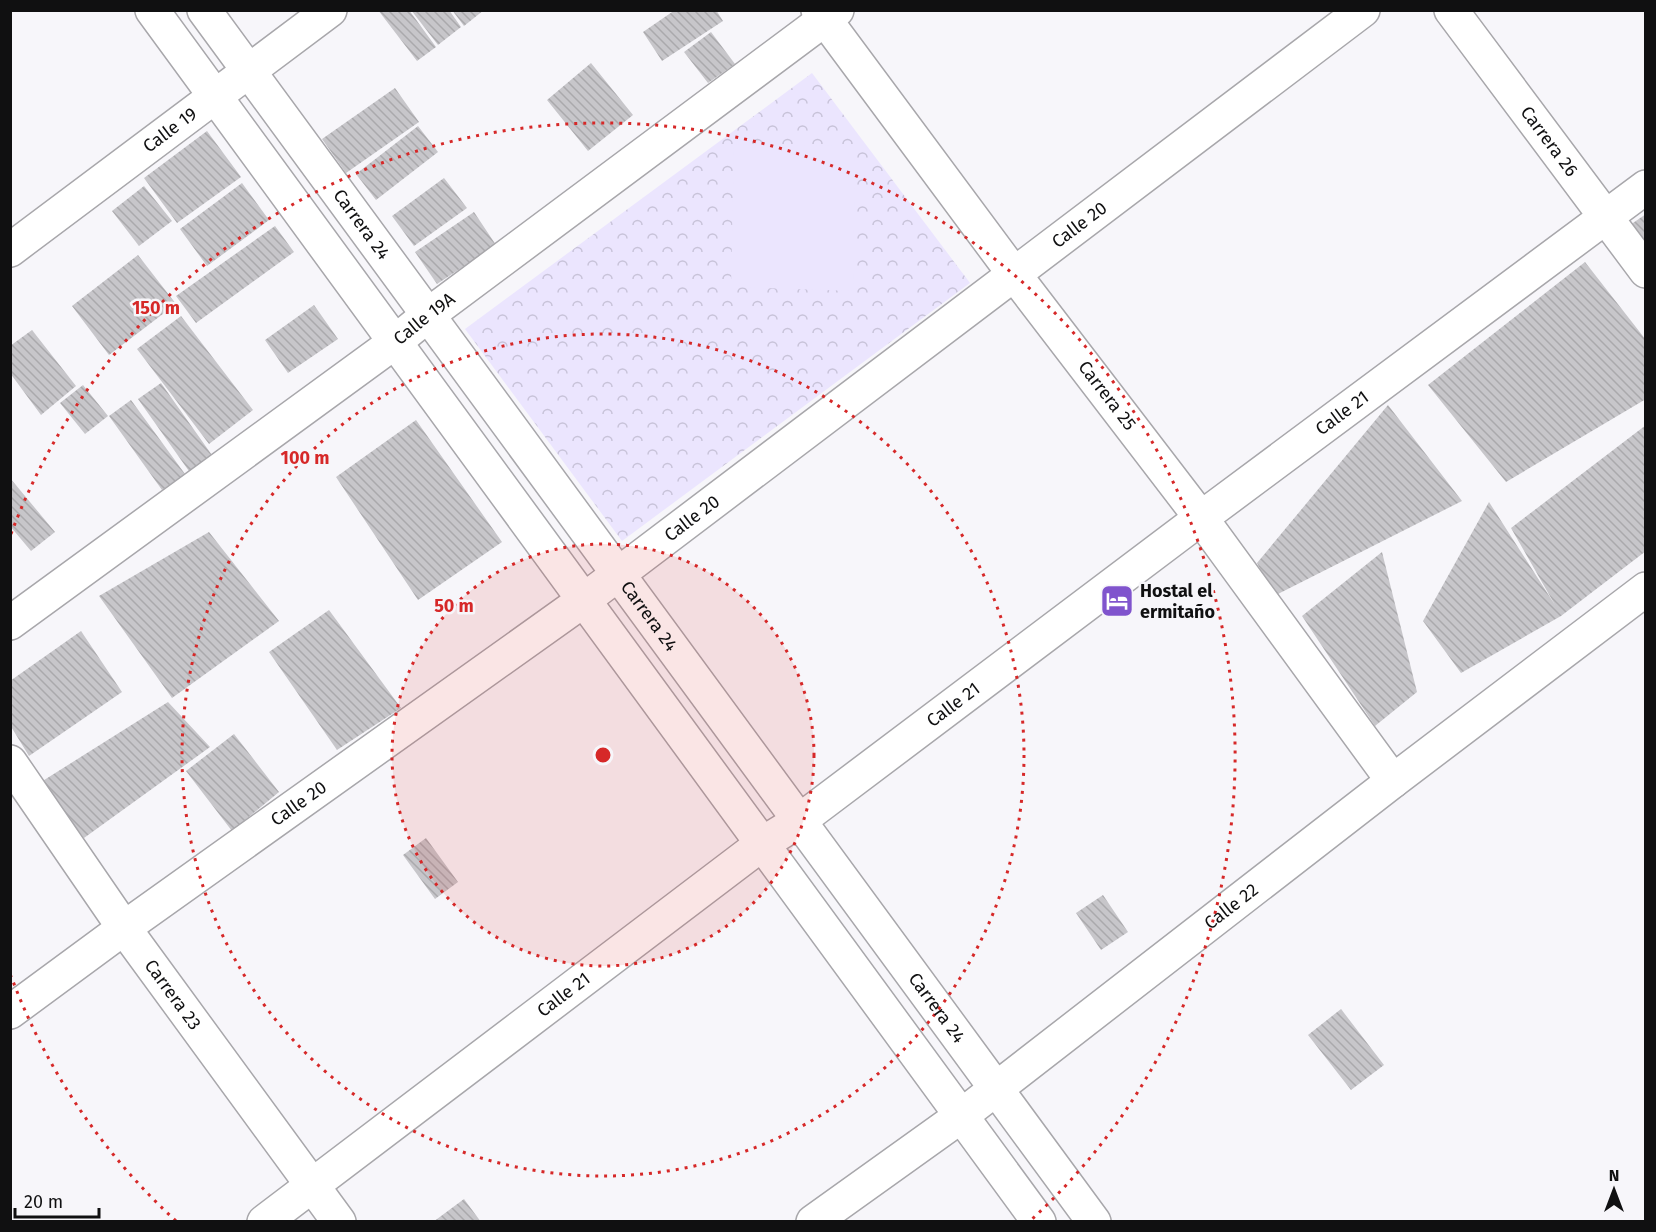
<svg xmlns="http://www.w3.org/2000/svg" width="1656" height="1232" font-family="'Fira Sans',sans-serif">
<defs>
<pattern id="forest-crowns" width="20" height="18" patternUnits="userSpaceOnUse" patternTransform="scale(1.5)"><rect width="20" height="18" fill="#ebe5fe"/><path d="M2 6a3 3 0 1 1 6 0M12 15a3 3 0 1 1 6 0" fill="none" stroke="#c8c3d9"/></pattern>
<pattern id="building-back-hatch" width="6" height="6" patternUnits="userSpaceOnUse" patternTransform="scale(1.5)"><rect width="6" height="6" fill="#c7c6ca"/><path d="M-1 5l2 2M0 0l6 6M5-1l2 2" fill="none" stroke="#aaa9ac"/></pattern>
</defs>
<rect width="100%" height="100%" fill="#f7f6fa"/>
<path fill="url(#forest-crowns)" d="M812,73L970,283L622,541L465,329Z"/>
<path fill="#ebe5fe" d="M734,144L855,146L853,291L731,287Z"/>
<path fill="url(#building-back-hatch)" d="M378,10H409L436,47L417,61Z
M411,10H449L461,27L438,45Z
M452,10H484L464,26Z
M675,10H716L723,21L662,61L643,32Z
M711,32L735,64L708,83L684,52Z
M591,63L633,115L588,151L547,100Z
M395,88L419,122L346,173L322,139Z
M418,126L438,152L376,200L356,174Z
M207,131L241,177L177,223L144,178Z
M444,178L467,208L414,246L392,216Z
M242,183L269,220L207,266L180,229Z
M144,186L172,221L139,246L112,211Z
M474,212L496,245L437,284L415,252Z
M1646,214V242L1630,225Z
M275,226L294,252L196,323L176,296Z
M138,255L176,304L109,355L72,306Z
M1585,262L1646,340V399L1506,482L1428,385Z
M314,305L338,339L288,373L265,340Z
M181,316L253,410L209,444L137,349Z
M32,330L76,386L41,415L10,373V346Z
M161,383L214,458L191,474L138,399Z
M83,385L108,416L85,434L60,403Z
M131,400L185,474L162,490L109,416Z
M1388,405L1462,501L1274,596L1257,563Z
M416,420L502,542L418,600L336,477Z
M1646,425V551L1561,616L1461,673L1423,621L1489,502L1555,605L1511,528Z
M10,478L55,532L31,551L10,526Z
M209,532L279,621L172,698L99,596Z
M1382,552L1417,692L1375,726L1302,616Z
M329,610L401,708L337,750L269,652Z
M81,631L122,692L29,756L10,725V681Z
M168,702L210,747L84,838L41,782Z
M234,734L279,792L232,831L186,771Z
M426,838L458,882L435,899L403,855Z
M1103,895L1128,932L1101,950L1076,913Z
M1341,1009L1384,1065L1351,1090L1308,1035Z
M464,1199L481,1222H433Z"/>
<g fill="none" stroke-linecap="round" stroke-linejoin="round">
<defs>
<g id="minor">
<path d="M152,10L1039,1222"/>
<path id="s1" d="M204,10L1094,1222"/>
<path id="s2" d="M818,10L1014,274L1201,518L1393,781"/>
<path id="s3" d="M1451,10L1646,271"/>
<path id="s4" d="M10,250L330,10"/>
<path id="s5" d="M10,623L395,342L428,315L837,10"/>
<path id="s6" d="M10,762L124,928L339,1222"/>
<path id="s7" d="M10,1012L124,928L584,600L1363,10"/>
<path id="s8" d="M264,1222L762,844L799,821L1201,518L1646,187"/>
<path id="s9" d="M813,1222L961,1116L1393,781L1646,589"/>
</g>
</defs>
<use href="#minor" stroke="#a8a7ab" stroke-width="36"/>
<use href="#minor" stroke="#fff" stroke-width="33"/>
</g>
<circle cx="603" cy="755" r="211" fill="#d62828" fill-opacity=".12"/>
<g fill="none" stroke="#d62828" stroke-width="3" stroke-dasharray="3 6">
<circle cx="603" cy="755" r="211"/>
<circle cx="603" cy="755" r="421"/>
<path d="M176 1221A632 632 0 0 1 11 976M11 534A632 632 0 1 1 1030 1221"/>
</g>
<defs>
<symbol id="hotel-square" viewBox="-11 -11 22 22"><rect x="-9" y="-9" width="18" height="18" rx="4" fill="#8054cd" stroke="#f7f6fa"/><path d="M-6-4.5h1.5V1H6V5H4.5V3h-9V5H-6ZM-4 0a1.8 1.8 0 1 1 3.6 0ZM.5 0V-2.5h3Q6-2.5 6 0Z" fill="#fff"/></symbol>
</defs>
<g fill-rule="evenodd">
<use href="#hotel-square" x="1098" y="582" width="38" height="38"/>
</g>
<g text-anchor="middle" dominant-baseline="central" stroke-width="5" stroke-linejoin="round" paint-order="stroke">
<g font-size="18" fill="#101011" stroke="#f7f6fa">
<text stroke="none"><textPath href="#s4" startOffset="200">Calle 19</textPath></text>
<text stroke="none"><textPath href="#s3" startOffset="164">Carrera 26</textPath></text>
<text stroke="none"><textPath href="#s1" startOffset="266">Carrera 24</textPath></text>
<text stroke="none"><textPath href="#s7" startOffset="1328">Calle 20</textPath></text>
<text stroke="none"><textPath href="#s5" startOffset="514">Calle 19A</textPath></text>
<text stroke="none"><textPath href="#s2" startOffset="482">Carrera 25</textPath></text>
<text stroke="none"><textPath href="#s8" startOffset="1348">Calle 21</textPath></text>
<text stroke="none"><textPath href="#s7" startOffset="842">Calle 20</textPath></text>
<text stroke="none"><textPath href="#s1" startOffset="752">Carrera 24</textPath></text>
<text stroke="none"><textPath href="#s8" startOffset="862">Calle 21</textPath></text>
<text stroke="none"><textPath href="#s7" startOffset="356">Calle 20</textPath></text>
<text stroke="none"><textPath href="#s9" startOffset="524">Calle 22</textPath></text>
<text stroke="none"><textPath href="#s6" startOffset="284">Carrera 23</textPath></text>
<text stroke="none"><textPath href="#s8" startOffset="376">Calle 21</textPath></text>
<text stroke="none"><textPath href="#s1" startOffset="1238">Carrera 24</textPath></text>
</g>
<g font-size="18" font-weight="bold" fill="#101011" stroke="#f7f6fa" text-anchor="start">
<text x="1140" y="591">Hostal el<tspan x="1140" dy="21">ermitaño</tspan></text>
</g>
</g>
<circle cx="603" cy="755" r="9" fill="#d62828" stroke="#f7f6fa" stroke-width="3"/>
<g font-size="18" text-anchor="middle" font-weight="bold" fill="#d62828" stroke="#f7f6fa" stroke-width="5" stroke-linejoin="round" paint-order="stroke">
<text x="156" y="314">150 m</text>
<text x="305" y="464">100 m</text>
<text x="454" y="612">50 m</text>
</g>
<rect width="1656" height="1232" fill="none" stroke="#101011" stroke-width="24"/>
<g transform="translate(1614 1190)" stroke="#f7f6fa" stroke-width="4.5" paint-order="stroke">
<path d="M0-4.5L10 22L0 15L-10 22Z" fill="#101011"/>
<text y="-9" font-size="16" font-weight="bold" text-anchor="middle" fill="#101011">N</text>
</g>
<path d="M15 1208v9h84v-9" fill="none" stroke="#101011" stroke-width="3"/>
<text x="24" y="1208" font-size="18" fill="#101011" stroke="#f7f6fa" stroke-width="4.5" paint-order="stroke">20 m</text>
</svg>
